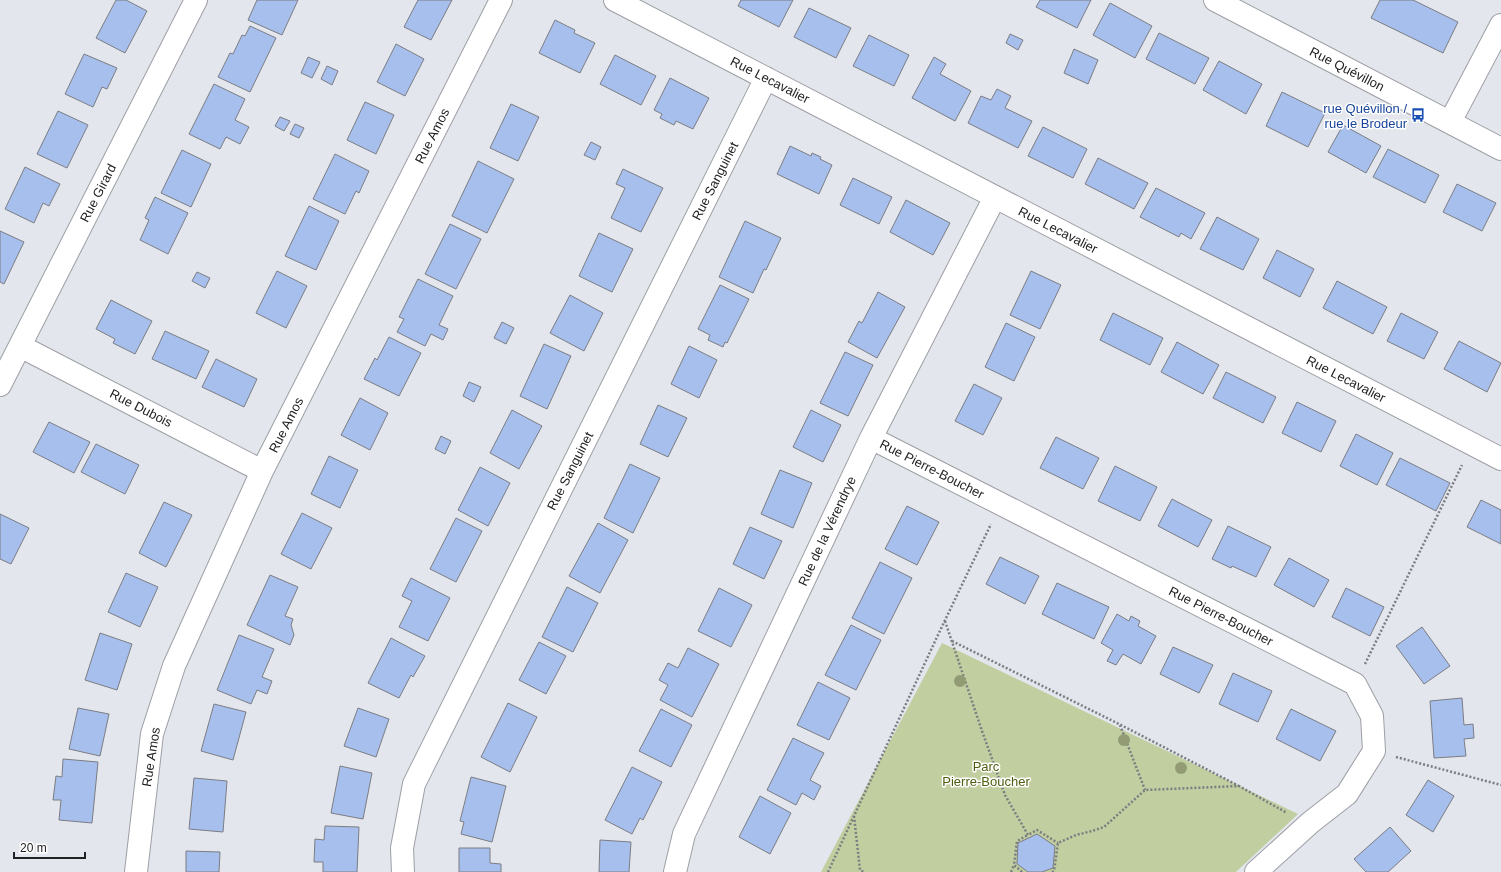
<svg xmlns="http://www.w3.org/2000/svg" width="1501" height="872" font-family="Arial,sans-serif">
<rect width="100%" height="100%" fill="#e3e6ec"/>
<path fill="#c1cea0" d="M942,643L1298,814L1236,872H821Z"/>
<path fill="#a7bfed" stroke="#7b7d83" d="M116,0H126L147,11L125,53L96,38Z
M257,0H298L282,35L248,20Z
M418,0H452L431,40L404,27Z
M741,0H793L779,27L738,6Z
M1040,0H1091L1077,28L1036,7Z
M1380,0H1413L1458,22L1443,53L1371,18Z
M1110,3L1152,26L1135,58L1093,35Z
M809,8L851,28L836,58L794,37Z
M555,20L575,30L574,33L595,43L580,73L539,53Z
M250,26L276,38L250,92L218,77L230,53L233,54L242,35L245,36Z
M1159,33L1209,58L1195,84L1146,59Z
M1010,34L1023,40L1018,50L1006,43Z
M869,35L909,55L894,86L853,66Z
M396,44L424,59L405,96L377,82Z
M1074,49L1098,60L1088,84L1064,73Z
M84,54L117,68L107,89L102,87L93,107L65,94Z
M615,55L656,76L641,105L600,84Z
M308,57L320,62L312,78L301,73Z
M934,57L946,64L940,74L971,91L955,121L912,98Z
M1219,61L1262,84L1246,114L1203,90Z
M327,66L338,71L332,85L321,79Z
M670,78L709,98L693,129L676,121L674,125L660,118L662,114L654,110Z
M214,84L245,99L235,120L249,127L240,144L226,137L220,149L189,134Z
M997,89L1011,96L1005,108L1032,121L1018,148L968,123L981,96L991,100Z
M1282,92L1325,113L1308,147L1266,126Z
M365,102L394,115L376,154L347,140Z
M511,104L539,117L518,161L490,148Z
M58,111L88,125L67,168L37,154Z
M280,117L290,121L284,131L275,126Z
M295,124L304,128L299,138L290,134Z
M1343,125L1381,146L1366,173L1328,152Z
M1043,127L1087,149L1073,178L1028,156Z
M591,142L601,147L595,160L584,155Z
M790,146L811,156L812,153L821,157L820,159L832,165L819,194L777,174Z
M1388,149L1439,175L1425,203L1373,177Z
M182,150L211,164L191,207L161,193Z
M335,154L369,171L359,193L356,191L345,214L313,199Z
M1098,158L1148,183L1134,209L1085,184Z
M478,161L514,179L487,233L452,216Z
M25,167L60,184L49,206L43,203L34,223L5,209Z
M623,169L663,188L641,232L611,218L625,188L616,184Z
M853,178L892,197L879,224L840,205Z
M1457,184L1496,203L1482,231L1443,212Z
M1156,188L1205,213L1191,239L1181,233L1179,237L1140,217Z
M155,197L188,213L168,254L140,240L149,220L145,218Z
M906,200L950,223L933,255L890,232Z
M309,206L339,221L316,270L285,256Z
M1217,217L1259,239L1243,270L1200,249Z
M745,221L781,238L766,270L764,269L753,293L719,277Z
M450,224L481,239L456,289L425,274Z
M0,231L24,242L4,284L0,282Z
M599,233L633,249L612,292L579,276Z
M1277,250L1314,269L1300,297L1263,278Z
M277,271L307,286L286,328L256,313Z
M1031,271L1061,285L1040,329L1010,315Z
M197,272L210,278L205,288L192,281Z
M418,279L453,296L439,325L448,329L443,340L431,334L425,346L397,332L404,319L399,317Z
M1337,281L1387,307L1373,334L1323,308Z
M720,285L749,299L727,343L725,342L723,347L708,340L710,335L698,329Z
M878,292L905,307L877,358L848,342L859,321L862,323Z
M570,295L603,313L584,351L550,333Z
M111,300L152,321L135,354L113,343L115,339L96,329Z
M1113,313L1163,338L1150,365L1100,340Z
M1401,313L1438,332L1424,359L1387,341Z
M502,322L514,328L506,344L494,338Z
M1006,323L1035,337L1014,381L985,367Z
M165,331L209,351L196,379L152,359Z
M389,337L421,353L399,396L364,379L375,358L377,360Z
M1459,341L1501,363L1487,392L1444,369Z
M1177,342L1219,365L1203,394L1161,372Z
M544,344L571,356L547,409L520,396Z
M689,346L717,360L699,398L671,384Z
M845,352L873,365L848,416L820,403Z
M216,359L257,379L244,407L202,387Z
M1226,372L1276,397L1263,423L1213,398Z
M469,382L481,387L474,402L463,396Z
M974,384L1002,398L983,435L955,421Z
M360,398L388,413L370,450L341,435Z
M1297,402L1336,421L1321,452L1282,433Z
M658,405L687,418L668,457L640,444Z
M512,410L542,426L519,469L490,453Z
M811,410L841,425L823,462L793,447Z
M49,422L90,442L74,473L33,452Z
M1356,434L1393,453L1377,485L1340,466Z
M441,436L451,441L445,454L435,449Z
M1056,437L1099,458L1083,489L1040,468Z
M96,444L139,465L125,494L81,472Z
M329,456L358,470L340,508L311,494Z
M1400,458L1450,483L1436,511L1386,485Z
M630,464L660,478L633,533L604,518Z
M1115,466L1157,487L1140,521L1098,501Z
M480,467L510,483L488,526L458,510Z
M780,470L812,483L793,528L761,514Z
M1172,499L1212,520L1198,547L1158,526Z
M1481,500L1501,510V544L1467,527Z
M164,502L192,515L166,567L139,553Z
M907,506L939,522L917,565L885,549Z
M302,513L332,528L311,569L281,554Z
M0,514L29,528L11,564L0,559Z
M456,518L482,531L456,582L430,569Z
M598,523L628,540L600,593L569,576Z
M1228,526L1271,547L1256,577L1232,566L1231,568L1212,559Z
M750,527L782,541L764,579L733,564Z
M1000,557L1039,576L1025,604L986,584Z
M1289,558L1329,580L1314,607L1274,585Z
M880,562L912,578L884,634L852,618Z
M126,573L158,587L140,627L108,612Z
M270,575L298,587L285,616L293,619L291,625L294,635L290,645L247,625Z
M411,578L450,598L428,641L399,627L412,601L402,596Z
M1057,583L1109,607L1094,639L1042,614Z
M567,587L598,603L573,652L542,637Z
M719,588L752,605L731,647L698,631Z
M1346,588L1384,607L1370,636L1332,617Z
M1117,614L1129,621L1131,616L1140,621L1138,626L1156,636L1141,664L1123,654L1116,665L1107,661L1113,650L1101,643Z
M851,625L881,640L856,690L825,675Z
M1422,627L1450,666L1424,684L1396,646Z
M100,633L132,644L117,690L85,680Z
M239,635L274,649L262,677L272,681L267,694L257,690L251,704L217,690Z
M391,638L425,656L413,677L411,675L399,698L368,683Z
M539,642L566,656L546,694L519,680Z
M1173,647L1213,665L1199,693L1160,674Z
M688,648L719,664L692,717L660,700L668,685L659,680L668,663L678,668Z
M1233,673L1272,691L1258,722L1219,704Z
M818,682L850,698L829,740L797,725Z
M1462,698L1464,725L1473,724L1474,738L1464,739L1466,756L1434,758L1430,701Z
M508,703L537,717L510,772L481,757Z
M214,704L246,712L233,760L201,751Z
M78,708L109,714L100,756L69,749Z
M358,708L389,719L376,757L344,746Z
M661,709L692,725L671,767L639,751Z
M1291,709L1336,731L1320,761L1276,739Z
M793,738L824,753L810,780L821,786L814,800L802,793L796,805L767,790Z
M63,759L98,762L92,823L59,820L61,800H53L56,776L62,777Z
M340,766L372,773L363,819L331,813Z
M632,767L662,782L643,820L640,818L632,834L605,820Z
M471,777L506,786L492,842L461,834L464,822L460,821Z
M194,778L227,781L223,832L189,829Z
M1428,780L1454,796L1433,832L1406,815Z
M760,796L791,813L770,854L739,837Z
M325,826L359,827L357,872H323V862H314L315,839L324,840Z
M1390,827L1411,851L1388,872H1366L1354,859Z
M1037,834L1055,846L1053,868L1042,872H1028L1017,864L1018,843Z
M600,840L631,842L629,872H599Z
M459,848H490V863L501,864V872H459Z
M186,851L220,852L219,872H186Z"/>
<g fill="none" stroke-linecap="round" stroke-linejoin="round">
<defs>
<path id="minor" d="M615,0L1501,459
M1215,0L1501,149
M1450,122L1501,25
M20,346L262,471
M0,385L196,0
M871,438L1355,684L1372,716L1374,751L1347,794L1311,822L1256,872
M136,872L152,734L174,666L262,471L501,0
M403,872L402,848L414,784L766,78
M675,872L684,834L871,438L995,197"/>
</defs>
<use href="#minor" stroke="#9d9fa5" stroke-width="24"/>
<path stroke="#7b7d81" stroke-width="2.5" stroke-dasharray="2 2" stroke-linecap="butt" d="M945,621L982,731L1005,795L1028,835L1037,830L1058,843
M952,641L1119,724L1239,786
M1365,664L1462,465
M1120,725L1145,790
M1396,757L1501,785
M854,816L860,870L864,872
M828,872L937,637L991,524
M1011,872L1014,865
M1022,872L1014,865L1017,841L1028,835
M1052,872L1054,871L1058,843L1076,835L1092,831L1104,827L1145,790L1239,786L1287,813"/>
<use href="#minor" stroke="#fff" stroke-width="22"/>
</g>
<g fill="#929b73">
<circle cx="960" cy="681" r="6"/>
<circle cx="1124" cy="740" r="6"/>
<circle cx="1181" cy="768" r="6"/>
</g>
<defs>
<symbol id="bus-bare" viewBox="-9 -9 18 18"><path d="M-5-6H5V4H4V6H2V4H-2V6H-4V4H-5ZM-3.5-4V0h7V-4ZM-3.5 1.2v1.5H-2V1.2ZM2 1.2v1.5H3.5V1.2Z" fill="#1a4fb4" stroke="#fff" stroke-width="2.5" paint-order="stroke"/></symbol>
</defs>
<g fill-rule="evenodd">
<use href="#bus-bare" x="1408" y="105" width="20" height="20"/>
</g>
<g text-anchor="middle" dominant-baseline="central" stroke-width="3" stroke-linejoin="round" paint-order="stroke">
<g font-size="13" fill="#212224" stroke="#fff">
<text transform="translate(1347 69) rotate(27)">Rue Quévillon</text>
<text transform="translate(770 80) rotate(27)">Rue Lecavalier</text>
<text transform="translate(432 136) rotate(-63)">Rue Amos</text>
<text transform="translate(715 181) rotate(-63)">Rue Sanguinet</text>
<text transform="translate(98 193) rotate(-63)">Rue Girard</text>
<text transform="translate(1058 230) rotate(27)">Rue Lecavalier</text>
<text transform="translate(1346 379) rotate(27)">Rue Lecavalier</text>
<text transform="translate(141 408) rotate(27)">Rue Dubois</text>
<text transform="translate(286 425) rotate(-63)">Rue Amos</text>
<text transform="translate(932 469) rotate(27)">Rue Pierre-Boucher</text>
<text transform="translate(570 471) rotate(-63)">Rue Sanguinet</text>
<text transform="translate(827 531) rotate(-65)">Rue de la Vérendrye</text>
<text transform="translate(1221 616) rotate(27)">Rue Pierre-Boucher</text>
<text transform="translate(151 757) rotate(-81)">Rue Amos</text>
</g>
<g font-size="13" fill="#164399" stroke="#fff" text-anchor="end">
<text x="1407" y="108">rue Quévillon /<tspan x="1407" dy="15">rue le Brodeur</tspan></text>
</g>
<g font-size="13" fill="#4f5e10" stroke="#fff">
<text x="986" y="766">Parc<tspan x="986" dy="15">Pierre-Boucher</tspan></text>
</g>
</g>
<path d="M14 852v6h71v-6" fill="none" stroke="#212224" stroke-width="2"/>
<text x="20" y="852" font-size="12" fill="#212224" stroke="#ffffff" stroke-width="3" paint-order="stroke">20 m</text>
</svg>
